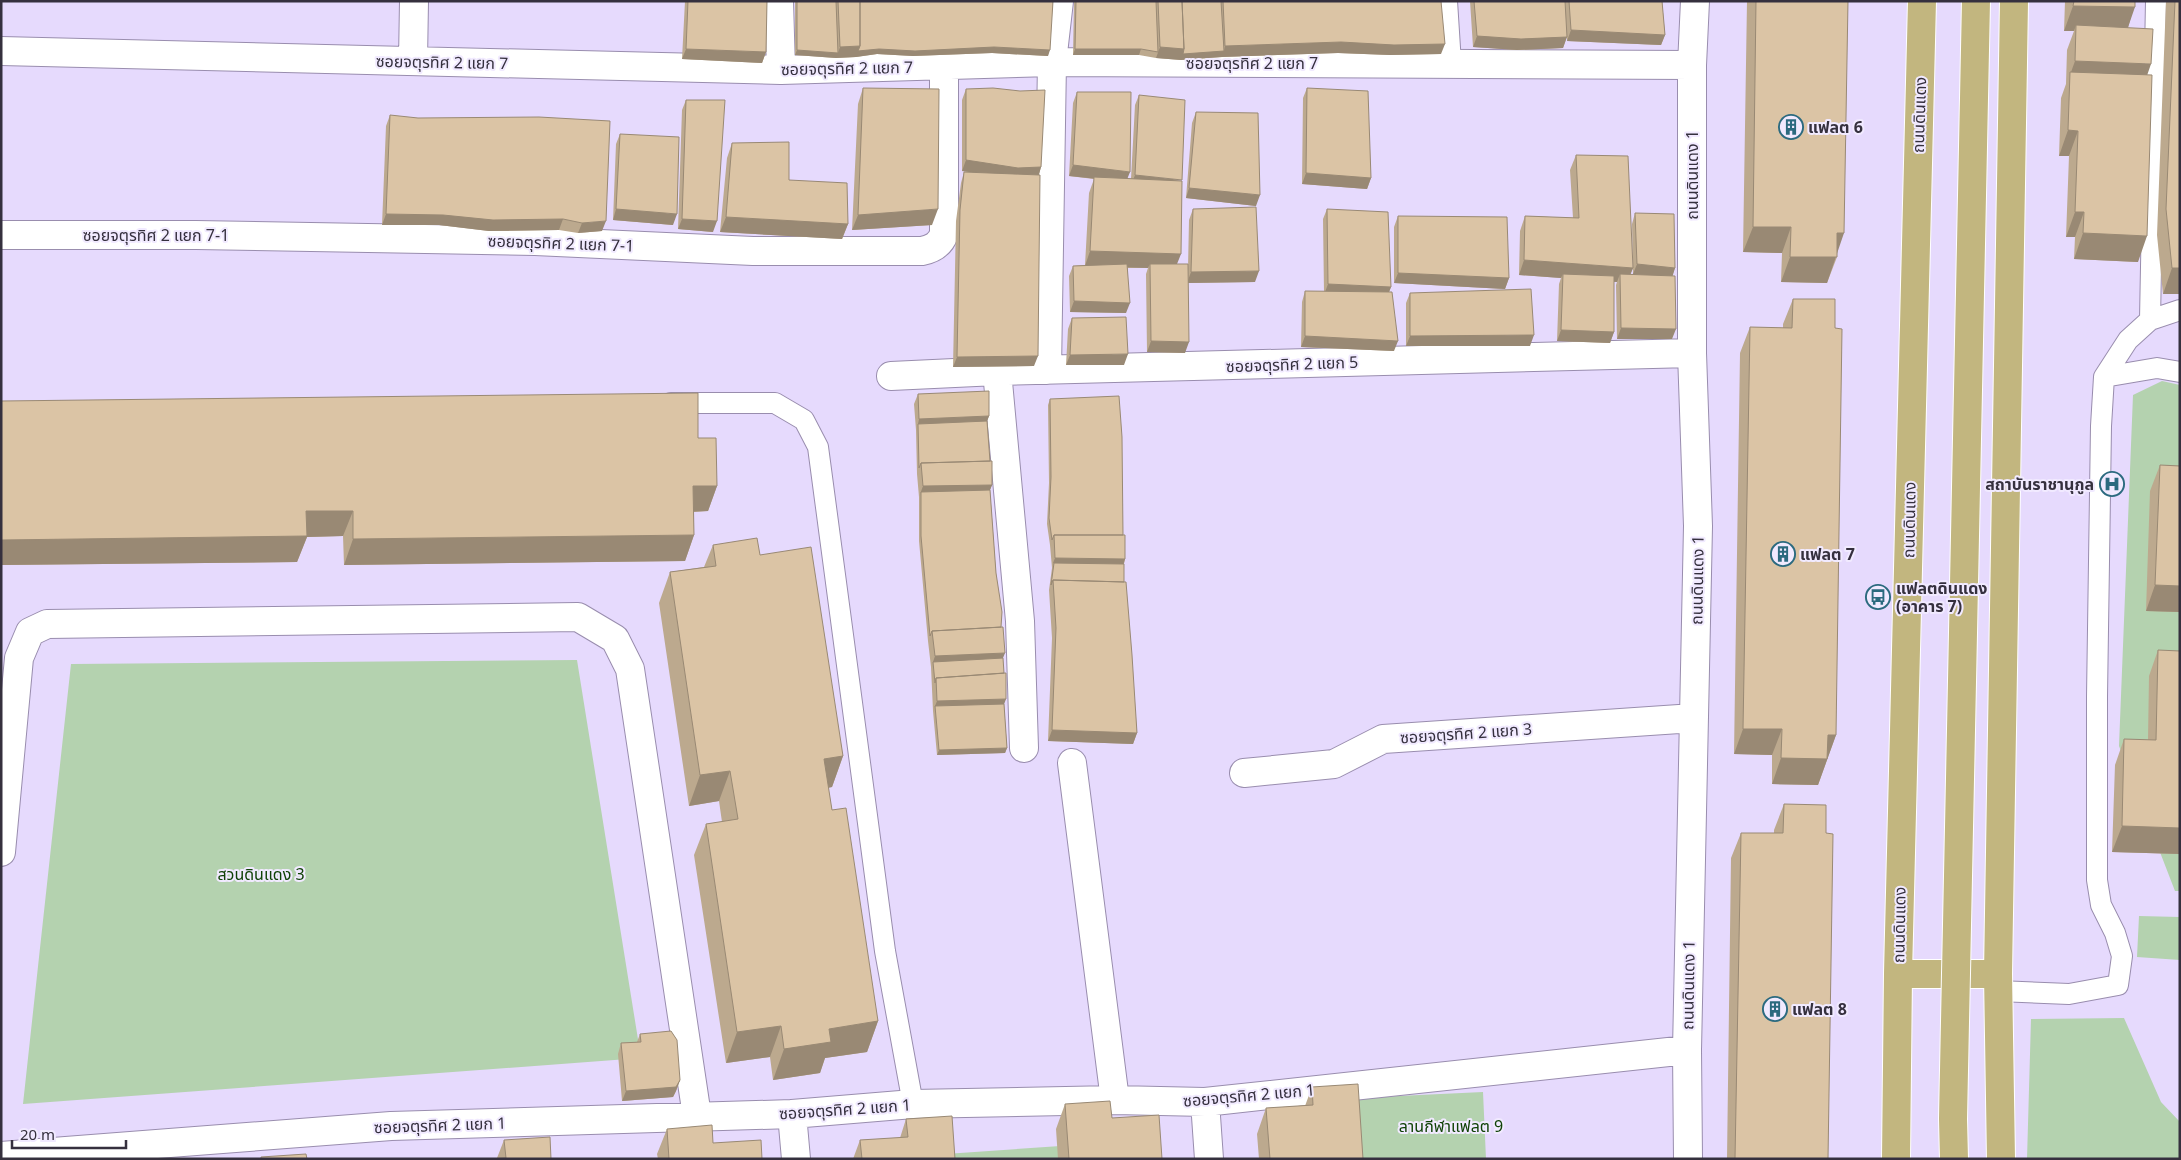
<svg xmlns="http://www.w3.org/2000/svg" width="2181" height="1160" font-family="'Noto Sans','Noto Sans Thai',sans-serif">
<rect width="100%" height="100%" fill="#e6dafd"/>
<path fill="#b4d2af" d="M2162,381L2180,385V891H2175L2119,746L2133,395Z
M577,660L641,1058L23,1104L71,664Z
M2139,916L2180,917V960L2137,957Z
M2124,1018L2161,1102L2180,1122V1159H2027L2031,1019Z
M1483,1092L1486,1159H1361L1356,1098Z
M1075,1145L1076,1159H932L931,1155Z"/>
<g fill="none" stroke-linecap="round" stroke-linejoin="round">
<defs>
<path id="lane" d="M2150,320L2156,1
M2104,377L2157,368L2180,372
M671,403H775L804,420L818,447L885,951L913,1104
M1998,991L2069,994L2118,985L2122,956L2115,933L2101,905L2097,880V697L2101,426L2104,377L2128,340L2150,320L2180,310"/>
<path id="street" d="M779,1L781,70
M1443,1L1447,64
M1,51L781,70L1052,62L1692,65
M413,61L414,1
M1,235H196L535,241L753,251H922C932,249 940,245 944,234V66
M1047,370L1052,62L1059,1
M997,371L1020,621L1024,748
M891,376L997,371L1692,353
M1072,763L1115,1100
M1244,773L1334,764L1383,739L1694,718
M1,852L19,658L30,632L47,624L578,617L615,639L630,669L697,1116
M1205,1102L1209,1159
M792,1114L796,1159
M1,1156L391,1126L792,1114L913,1104L1115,1100L1205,1102L1687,1050
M1688,1159L1687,1050L1698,526L1692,353V65L1695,1"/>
<path id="primary" d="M1898,974H1998
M1896,1159L1898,974L1922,1
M2001,1159L1998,974L2014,1"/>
</defs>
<use href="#lane" stroke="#998dae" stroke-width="22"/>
<use href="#street" stroke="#998dae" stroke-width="30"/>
<use href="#primary" stroke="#fff" stroke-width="30"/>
<use href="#lane" stroke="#fff" stroke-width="20"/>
<use href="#street" stroke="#fff" stroke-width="28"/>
<use href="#primary" stroke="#c2b67f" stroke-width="28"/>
<defs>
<path id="primary-bridge" d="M1954,1159L1953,1119L1976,1"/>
</defs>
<use href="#primary-bridge" stroke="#fff" stroke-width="30" stroke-linecap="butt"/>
<use href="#primary-bridge" stroke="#c2b67f" stroke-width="28"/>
</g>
<path fill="#bca98e" d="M685,1H767L766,52L762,63L682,59Z
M795,1H1053L1048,56L992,53L913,56L877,54L856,57L836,58L795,55Z
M1074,1H1441V54L1390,55L1338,53L1222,57L1181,60L1156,58L1139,55H1073Z
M1470,1H1662L1665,35L1661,45L1567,41V36L1563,48L1517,50L1473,47Z
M1747,1H1848L1837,257L1827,283L1781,282L1782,253L1743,252Z
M2065,1H2135L2128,28L2147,75L2138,262L2074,259L2075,237H2066L2069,156H2059L2061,98L2066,84L2067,50L2074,31H2064Z
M2166,1H2180V294H2163L2157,235Z
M863,88L932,225L852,230L858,104Z
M1307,88L1371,178L1367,189L1302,184L1303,98Z
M966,89L1041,167L1039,174L1034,366L953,367L956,221L961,183L964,172L975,173L962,171V100Z
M1077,92L1128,179H1131L1135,105L1139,95L1177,264L1188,268L1189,220L1193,209L1255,282L1188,283L1185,353L1147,352L1146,274L1148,268H1128L1126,313L1070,312L1069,276L1073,266L1085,265L1089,193L1094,179L1069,176L1073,103Z
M686,100L713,232L678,229L682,110Z
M1196,112L1256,206L1186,198L1192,123Z
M390,115L602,231L578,233L559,230L489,231L439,225H382L386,126Z
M620,134L673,225L613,220L616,144Z
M732,143L789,180L848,224L842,239L720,232L727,158Z
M1576,155L1633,268L1630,275L1633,274L1632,224L1635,213L1675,268L1672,276V339H1617L1616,285L1617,282H1614V332L1610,343L1557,341L1559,284L1561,278L1519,275L1520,231L1525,216L1573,218L1570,170Z
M1327,209L1391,287L1389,292L1394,351L1301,347L1302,302L1305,291L1324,292L1323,219Z
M1398,216L1509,278L1505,289L1394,283V227Z
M1410,293L1530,346H1406V303Z
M1793,299L1836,735L1818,785L1772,784V755L1734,754L1740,353L1750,327L1783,328V324Z
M1072,318L1124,365H1066L1068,329Z
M918,394L989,416L987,421L992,485L990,490L996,573L1001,627L1003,658L1004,704L1007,748L1005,753L937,755L933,711L931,667L928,641L919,541V497L917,474L916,430L914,404Z
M1050,399L1123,535L1125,559L1124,564V582L1137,733L1133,744L1048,741L1052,638L1049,590L1052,568L1050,545L1047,524L1049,483L1048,405Z
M1,401L698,438L717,486L708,511L694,512V535L685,561L344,565L343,536L307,537L297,562L1,565Z
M2160,465L2180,466V612L2146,611L2150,491Z
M713,545L760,555L843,756L832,787L828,788L832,810L878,1021L867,1052L825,1058L820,1073L773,1080L770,1057L726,1063L694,855L706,824L722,822L719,801L689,806L659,603L670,572L704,567Z
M2158,650L2180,854L2112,852L2115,765L2124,739L2148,740L2149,676Z
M1784,804L1826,833L1828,1159H1727L1731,858L1741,833H1774V830Z
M640,1034L680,1080L676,1091L673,1097L622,1101L618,1054L621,1043L637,1042Z
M1312,1087L1363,1159H1259L1257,1134L1266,1108L1305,1106Z
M1065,1104L1112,1118L1162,1159H1058L1056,1129Z
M906,1119L955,1159H853L860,1140L900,1138Z
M667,1129L713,1143L762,1159H658L657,1154Z
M504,1140L551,1159L497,1158Z"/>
<path fill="#998974" d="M2073,6L2135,7L2126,33L2076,25L2074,31H2064Z
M1571,30L1665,35L1661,45L1567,41Z
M1477,36L1567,37L1563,48L1517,50L1473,47Z
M1341,42L1445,44L1441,54L1390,55L1338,53L1222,57L1181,60L1156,58L1160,47L1224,51L1225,46Z
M860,46L994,47L1050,50L1048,56L992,53L913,56L877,54L856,57L836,58L795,55L797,50L838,53L840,47Z
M686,49L766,52L762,63L682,59Z
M1075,49H1141L1139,55H1073Z
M2075,61L2151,64L2142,90L2070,75Z
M2068,130L2078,131L2069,156H2059Z
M966,160L1041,167L1038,178H1014L962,171Z
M1073,165L1130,172L1126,182L1069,176Z
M1306,173L1371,178L1367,189L1302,184Z
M1135,175L1182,180L1131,186Z
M1189,188L1260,195L1256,206L1186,198Z
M616,209L677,214L673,225L613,220Z
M938,209L932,225L852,230L858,215Z
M2075,212H2084L2075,237H2066Z
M386,214L443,215L563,219L559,230L489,231L439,225H382Z
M726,217L848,224L842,239L720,232Z
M682,219L717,221L713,232L678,229Z
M606,221L602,231L578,233L582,223Z
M1753,227H1791L1782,253L1743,252Z
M1837,233H1844L1827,283L1781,282L1790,257Z
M2083,233L2147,236L2138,262L2074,259Z
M1090,251L1181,254L1175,269L1150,264L1148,268L1085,266Z
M1524,260L1633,268L1627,283L1620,274L1617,282L1563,278V274L1561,278L1519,275Z
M1637,264L1675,268L1672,278L1633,274Z
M2172,268H2180V294H2163Z
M1259,271L1255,282L1187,283L1191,272Z
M1398,273L1509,278L1505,289L1394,283Z
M1328,284L1391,287L1387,297L1324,295Z
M1074,301L1130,303L1126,313L1070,312Z
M1621,328L1676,329L1672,339H1617Z
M1561,330L1614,332L1610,343L1557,341Z
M1534,335L1530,346H1406L1410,336Z
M1305,336L1398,341L1394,351L1301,347Z
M1151,341L1189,342L1185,353L1147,352Z
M1128,354L1124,365H1066L1070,355Z
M1038,356L1034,366L953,367L957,357Z
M989,416L985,427L918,424L919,419Z
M992,485L988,495L921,492L919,497L923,486Z
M693,486H717L708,511L684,512Z
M306,511H353L343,536L307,537L297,562L1,565V540Z
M694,535L685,561L344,565L353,539Z
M1055,558L1125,559L1122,569L1053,563Z
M2155,585L2180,586V612L2146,611Z
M1005,653L1001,663L933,662L935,656Z
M1006,699L1002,710L935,706L937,701Z
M1743,729H1782L1772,755L1734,754Z
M1052,730L1137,733L1133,744L1048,741Z
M1828,735H1836L1818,785L1772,784L1781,758Z
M1007,748L1005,753L937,755L939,750Z
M843,756L832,787L813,790L824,759Z
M730,771L719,801L689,806L700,775Z
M2122,826L2180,828V854L2112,852Z
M878,1021L867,1052L825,1058L820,1073L773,1080L784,1049L829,1029Z
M781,1026L770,1057L726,1063L737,1032Z
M680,1080L676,1091L673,1097L622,1101L626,1091Z"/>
<path fill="#dbc4a5" stroke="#998974" d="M688,1H767L766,52L686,49Z
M797,1H836L838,53L797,50Z
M838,1H860V46L840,47Z
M860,1H1053L1050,50L994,47L915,51L879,49L858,51L860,46Z
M1076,1H1156L1158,52L1141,49H1075Z
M1158,1H1182L1184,49L1160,47Z
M1182,1H1221L1224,51L1183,54L1184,49Z
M1223,1H1441L1445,44L1394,45L1341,42L1225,46Z
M1474,1H1565L1567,37L1521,39L1477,36Z
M1569,1H1662L1665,35L1571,30Z
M1756,1H1848L1844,233H1837V257H1790L1791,227H1753Z
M2074,1H2135V7L2073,6Z
M2175,1H2180V268H2172L2166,209Z
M2076,25L2153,29L2151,64L2075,61Z
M2070,72L2152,75L2147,236L2083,233L2084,212H2075L2078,131L2068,130Z
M863,88L939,89L938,209L858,215Z
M993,88L1020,91L1045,90L1041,167L1018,168L966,160V89Z
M1307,88L1368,91L1371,178L1306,173Z
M1077,92H1131L1130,172L1073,165Z
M1139,95L1185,100L1182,180L1135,175Z
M686,100H725L717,221L682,219Z
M1196,112L1258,113L1260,195L1189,188Z
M390,115L418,118L539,117L610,121L606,221L582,223L563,219L493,220L443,215L386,214Z
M620,134L679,137L677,214L616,209Z
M789,142V180L847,183L848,224L726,217L732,143Z
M1576,155L1628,156L1633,268L1524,260L1525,216L1579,218Z
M964,172L1040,175L1038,356L957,357L960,210Z
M1094,177L1182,181L1181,254L1090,251Z
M1256,207L1259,271L1191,272L1193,209Z
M1327,209L1388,212L1391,287L1328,284Z
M1635,213L1674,214L1675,268L1637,264Z
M1398,216L1507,217L1509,278L1398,273Z
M1127,264L1130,303L1074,301L1073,266Z
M1150,264H1188L1189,342L1151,341Z
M1563,274L1614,276V332L1561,330Z
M1620,274L1675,276L1676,329L1621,328Z
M1531,289L1534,335L1410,336V293Z
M1305,291L1392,292L1398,341L1305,336Z
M1793,299H1835V328L1842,329L1836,735H1828L1827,759L1781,758L1782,729H1743L1750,327L1792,328Z
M1126,317L1128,354L1070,355L1072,318Z
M989,391V416L919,419L918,394Z
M698,393V438H716L717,486H693L694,535L353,539V511H306L307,536L1,540V401Z
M1119,396L1122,437L1123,535H1054L1052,540L1049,518L1051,477L1050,399Z
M987,421L990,461L921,463L919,468L918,424Z
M992,461V485L923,486L921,463Z
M2160,465L2180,466V586L2155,585Z
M990,490L996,573L1002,612L1001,627L932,631L930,636L921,536V492Z
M1054,535H1125V559L1055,558Z
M757,538L760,555L811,547L843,756L824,759L832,810L846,808L878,1021L829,1029L831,1042L784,1049L781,1026L737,1032L706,824L738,819L730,771L700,775L670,572L716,566L713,545Z
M1054,563L1124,564V582L1053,580L1051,585Z
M1053,580L1126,582L1132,655L1137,733L1052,730L1056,628Z
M1003,627L1005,653L935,656L932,631Z
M2158,650L2180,651V828L2122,826L2124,739L2156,740Z
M1003,658L1004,673L936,678L935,683L933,662Z
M1006,673V699L937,701L936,678Z
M1004,704L1007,748L939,750L935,706Z
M1784,804L1826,805V833L1833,834L1828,1159H1735L1741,833H1783Z
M671,1031L677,1040L680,1080L676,1087L626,1091L621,1043L641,1042L640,1034Z
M1358,1084L1363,1159H1270L1266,1108L1313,1105L1312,1087Z
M1110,1101L1112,1118L1159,1115L1162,1159H1069L1065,1104Z
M952,1116L955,1159H862L860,1140L908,1137L906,1119Z
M712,1125L713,1143L761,1140L762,1159H669L667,1129Z
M550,1137L551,1159H491L506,1158L504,1140Z
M306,1154L307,1159H261V1157Z"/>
<defs>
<symbol id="building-ring" viewBox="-11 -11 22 22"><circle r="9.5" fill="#f1eaff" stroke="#2b6a7f" stroke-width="1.5"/><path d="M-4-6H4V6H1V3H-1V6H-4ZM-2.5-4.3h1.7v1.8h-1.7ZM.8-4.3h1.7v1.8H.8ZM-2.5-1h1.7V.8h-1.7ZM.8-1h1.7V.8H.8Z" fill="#2b6a7f"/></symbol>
<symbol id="hospital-ring" viewBox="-11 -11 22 22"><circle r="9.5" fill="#f1eaff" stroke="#2b6a7f" stroke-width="1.5"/><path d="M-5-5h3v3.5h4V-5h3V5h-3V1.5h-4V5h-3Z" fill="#2b6a7f"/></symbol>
<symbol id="bus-ring" viewBox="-11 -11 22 22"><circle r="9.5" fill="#f1eaff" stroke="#2b6a7f" stroke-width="1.5"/><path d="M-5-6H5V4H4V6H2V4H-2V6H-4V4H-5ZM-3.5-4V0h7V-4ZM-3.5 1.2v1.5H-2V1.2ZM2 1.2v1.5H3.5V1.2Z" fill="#2b6a7f"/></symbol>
</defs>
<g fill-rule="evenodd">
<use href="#building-ring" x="1777" y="113" width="28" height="28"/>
<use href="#hospital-ring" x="2098" y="470" width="28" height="28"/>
<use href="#building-ring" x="1769" y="540" width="28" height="28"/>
<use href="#bus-ring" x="1864" y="583" width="28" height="28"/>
<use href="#building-ring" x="1761" y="995" width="28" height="28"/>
</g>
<g text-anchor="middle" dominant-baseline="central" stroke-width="4" stroke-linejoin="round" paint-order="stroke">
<g font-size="16" fill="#35303e" stroke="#f1eaff">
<text transform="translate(442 62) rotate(1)">ซอยจตุรทิศ 2 แยก 7</text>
<text x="1252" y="63">ซอยจตุรทิศ 2 แยก 7</text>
<text transform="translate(847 68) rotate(-1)">ซอยจตุรทิศ 2 แยก 7</text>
<text transform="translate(1919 115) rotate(-88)">ถนนดินแดง</text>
<text transform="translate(1692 175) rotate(-90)">ถนนดินแดง 1</text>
<text x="156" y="235">ซอยจตุรทิศ 2 แยก 7-1</text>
<text transform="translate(561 243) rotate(2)">ซอยจตุรทิศ 2 แยก 7-1</text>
<text transform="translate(1292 364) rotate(-2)">ซอยจตุรทิศ 2 แยก 5</text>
<text transform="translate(1909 520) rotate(-89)">ถนนดินแดง</text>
<text transform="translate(1697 580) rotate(-89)">ถนนดินแดง 1</text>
<text transform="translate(1466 733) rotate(-4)">ซอยจตุรทิศ 2 แยก 3</text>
<text transform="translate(1899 925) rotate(-89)">ถนนดินแดง</text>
<text transform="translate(1688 985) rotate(-89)">ถนนดินแดง 1</text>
<text transform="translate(1249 1095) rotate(-5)">ซอยจตุรทิศ 2 แยก 1</text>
<text transform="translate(845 1109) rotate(-4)">ซอยจตุรทิศ 2 แยก 1</text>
<text transform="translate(440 1125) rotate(-2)">ซอยจตุรทิศ 2 แยก 1</text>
</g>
<g font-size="16" font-weight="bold" fill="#35303e" stroke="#f1eaff" text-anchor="start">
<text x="1808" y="127">แฟลต 6</text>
<text x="2094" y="484" text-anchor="end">สถาบันราชานุกูล</text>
<text x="1800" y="554">แฟลต 7</text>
<text x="1896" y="588">แฟลตดินแดง<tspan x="1896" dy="18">(อาคาร 7)</tspan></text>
<text x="1792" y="1009">แฟลต 8</text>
</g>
<g font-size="16" fill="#0f4206" stroke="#f1eaff">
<text x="261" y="874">สวนดินแดง 3</text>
<text x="1451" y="1126">ลานกีฬาแฟลต 9</text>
</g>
</g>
<rect width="2181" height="1160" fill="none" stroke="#35303e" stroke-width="5"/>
<path d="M12 1140v8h114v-8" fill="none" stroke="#35303e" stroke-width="2.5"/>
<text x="20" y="1140" font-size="15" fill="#35303e" stroke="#f1eaff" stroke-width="4" paint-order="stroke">20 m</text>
</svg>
